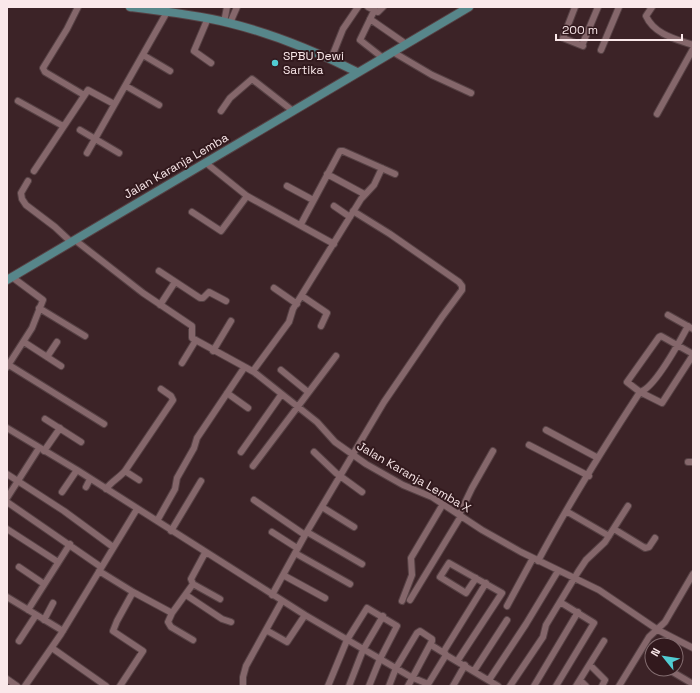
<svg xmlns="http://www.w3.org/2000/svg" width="700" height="693" font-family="'Space Grotesk',sans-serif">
<rect width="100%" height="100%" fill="#3c2327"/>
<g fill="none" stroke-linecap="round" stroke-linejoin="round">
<defs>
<path id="minor" d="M78,7L67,29L43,68L45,72L84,95
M368,7L378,12L383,7
M575,7L563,38L583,46
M652,7L646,16C654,34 675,39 693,45
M374,11L360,40L383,58
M208,18L194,51L211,63
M370,19L406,44
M224,22L227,7
M230,23L237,7
M583,43L598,7
M601,50L619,7
M393,52L432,75L471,93
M143,55L170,71
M331,59L343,29L358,7
M126,86L159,105
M18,101L63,126
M221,111L230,98L252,79L293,111
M657,114L693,49
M80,130L119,153
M87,153L167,12
M206,163L247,196L334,244
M34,171L88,90L114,104
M327,174L364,194
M28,181L21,193L22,199L26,205L55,227L71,242
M287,186L313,200
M334,206L350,217
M192,212L221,231L247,196
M301,224L340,151H343L395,174
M75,240L143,293L192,326V338L254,372L317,422L335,442L366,464L403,485L432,497L482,530L521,552L599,590L658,630L693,648
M159,271L200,298H203L209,292L226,301
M274,288L297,304
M302,296L327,313L321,326
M160,305L175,282
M39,308L85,336
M668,315L693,329
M24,342L61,366
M213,351L231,321
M693,354L661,336L659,337L627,382L640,392L662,403L693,355
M47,357L57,342
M182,363L196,340
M9,365L104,424
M7,367L32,328L43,300L12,277
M281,370L308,392
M253,371L289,322L293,309L361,199L374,185L382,168
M227,393L248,408
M45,419L81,442
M7,428L77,470L305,615L411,677L428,684
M546,430L598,458
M529,445L589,476
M44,451L60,428
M241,452L281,395
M314,452L336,473L362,492
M688,462H693
M253,466L336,356
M125,471L139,480
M7,474L64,511L113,547
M86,487L90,479
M106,489C112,481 119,478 125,471L173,400L171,396L161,389
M62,492L77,470
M7,498L39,448
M254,500L305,535
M7,502L101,567
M322,507L354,527
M566,511L609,536
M459,515L472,488L493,451
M157,521L175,489L177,478L194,448L197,438L244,368
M7,529L58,562
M614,529L645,548L649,547L655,538
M171,531L201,481
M272,532L297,548
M307,532L362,564
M295,553L350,584
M538,561C569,503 604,447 640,392C655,388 680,341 688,326
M19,567L44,584
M99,571L133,592
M283,575L325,598
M486,583L444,651L446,655L498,686
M193,584L220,599
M186,595L222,619L231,622
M272,595L305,535L384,402L442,317L462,290V286L459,282L390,234L353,211
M7,597L63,631
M410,600L461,516
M402,601L412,575L411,558L443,504
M507,606L533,558
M28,610L70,544
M44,620L53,603
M266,630L287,642L305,615
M193,640L171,627L168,622L172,613L193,584L191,579L205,553
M19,641L36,615
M431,645L444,653
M52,648L106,686
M458,660L502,593L449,563L440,577L466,593L476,578
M590,665L605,680L602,686
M474,671L507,620
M671,671L693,684
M7,679L17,686
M489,680L526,624L558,571
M580,680L586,686
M25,686L61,634L137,509
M120,686L143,651L113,631L117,621L133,592L172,613
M243,686V677L246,666L282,601
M328,686L347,640L367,608L397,626L380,659L369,686
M349,686L363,650L383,616
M389,686L396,668L417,633L420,631L432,639V641L408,686
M427,686L446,655
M453,686L465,665
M510,686L543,637L546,625L578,572L586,560L605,542L628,506
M534,686L578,612
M556,686L594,623L560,602
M576,686L604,641
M619,686L649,637L665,622L693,574"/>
<path id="major" d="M130,7C163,11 197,15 229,23C274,34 317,52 357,72
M7,280L469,7"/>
</defs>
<use href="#minor" stroke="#564144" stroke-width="8"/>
<use href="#major" stroke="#564144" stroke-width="10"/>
<use href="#minor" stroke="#85676b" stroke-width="6"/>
<use href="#major" stroke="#57868a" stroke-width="8"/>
</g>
<circle fill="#51ccd2" stroke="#32191d" stroke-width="1.5" cx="275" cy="63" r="4"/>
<g text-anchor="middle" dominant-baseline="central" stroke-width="4" stroke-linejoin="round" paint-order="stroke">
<g font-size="12" fill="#fae8ea" stroke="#32191d" text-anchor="start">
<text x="283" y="56">SPBU Dewi<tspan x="283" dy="14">Sartika</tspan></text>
</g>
<g font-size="12" fill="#fae8ea" stroke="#32191d">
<text transform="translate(176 166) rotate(-30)">Jalan Karanja Lemba</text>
<text transform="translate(414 477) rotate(30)">Jalan Karanja Lemba X</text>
</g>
</g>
<rect width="700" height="693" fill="none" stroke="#fae8ea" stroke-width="16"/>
<g transform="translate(664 657) rotate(300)"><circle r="19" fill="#32191d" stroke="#826c6f"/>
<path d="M0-3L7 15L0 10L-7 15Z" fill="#51ccd2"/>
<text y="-6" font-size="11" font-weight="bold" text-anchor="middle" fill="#fae8ea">N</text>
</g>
<path d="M556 34v6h126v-6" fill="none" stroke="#fae8ea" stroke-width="2"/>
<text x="562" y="34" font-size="12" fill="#fae8ea" stroke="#32191d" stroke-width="3" paint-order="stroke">200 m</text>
</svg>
